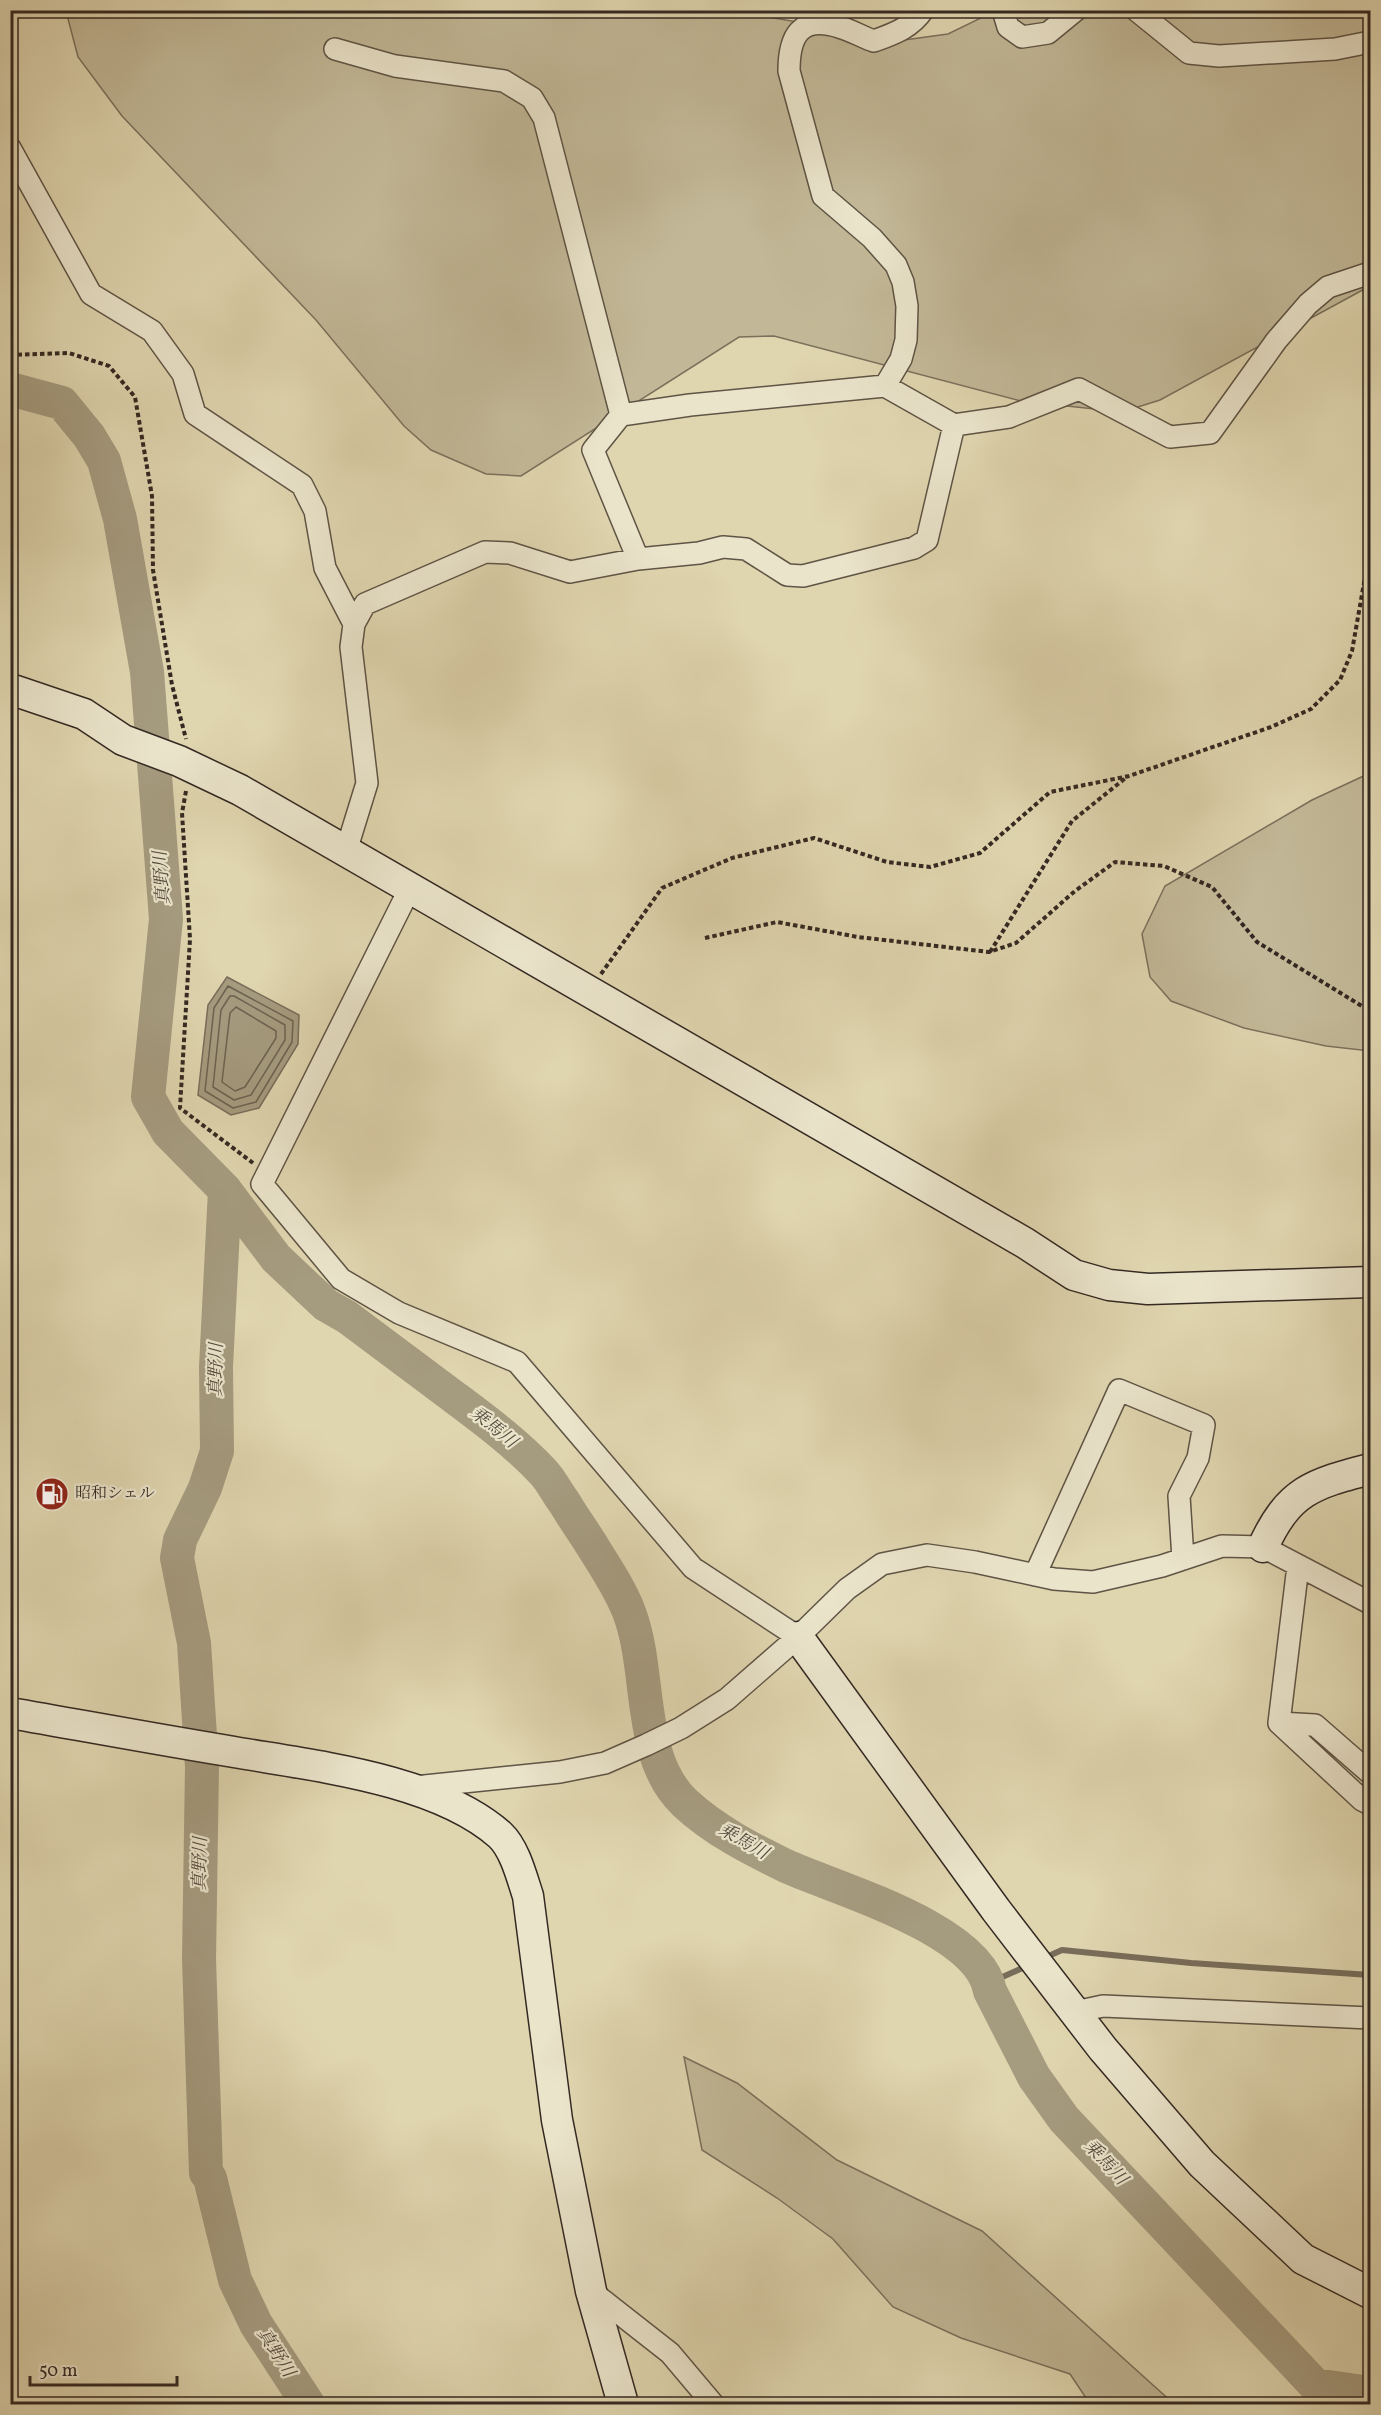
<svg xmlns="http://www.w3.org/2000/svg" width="1381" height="2415" font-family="Vollkorn,'Noto Serif JP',serif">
<rect width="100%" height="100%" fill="#dfd5af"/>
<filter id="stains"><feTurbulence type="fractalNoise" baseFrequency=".00333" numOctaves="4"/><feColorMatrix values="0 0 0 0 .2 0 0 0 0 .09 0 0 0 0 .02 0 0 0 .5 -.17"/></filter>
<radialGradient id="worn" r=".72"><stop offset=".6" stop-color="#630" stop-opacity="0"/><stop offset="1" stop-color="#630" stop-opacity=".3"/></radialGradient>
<path fill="#c2b897" stroke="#7b705c" stroke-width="1.5" d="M68,10H727L904,40L948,34L983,17L989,11H1370V286L1160,400L1122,412L1021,401L774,336L739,337L521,476L486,474L431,450L404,426L316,320L122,116L78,57L67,15Z
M1370,773V1051L1326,1046L1244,1028L1171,1001L1150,977L1142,934L1165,886L1312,800Z
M684,2057L737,2083L837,2160L982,2231L1174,2404H1090L1070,2374L961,2338L893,2307L833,2239L777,2198L702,2150Z"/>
<path fill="#a59b7f" stroke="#786d5a" stroke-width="1.5" d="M227,977L299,1015L298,1044L259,1108L231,1115L198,1095L208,1005Z"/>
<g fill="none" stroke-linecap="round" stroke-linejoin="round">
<path stroke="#6c6250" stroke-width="1.5" d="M228,986L293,1021L292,1042L256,1102L233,1108L205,1091L214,1008Z
M230,996H234L285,1025V1040L251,1095L234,1100L213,1087L221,1010Z
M236,1007L276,1031V1038L245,1087L235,1091L222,1082L230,1013Z"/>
<path stroke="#786d5a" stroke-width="6" d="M1044,1958L1062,1950L1191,1963L1370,1975
M989,1983L1029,1965"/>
<path stroke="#a59b7f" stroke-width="34" d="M10,389L62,403L89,436L104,461L120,519L147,672L166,919L148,1097L168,1132L225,1190L276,1258L326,1305L347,1317C383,1344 418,1370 454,1397C486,1421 517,1444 544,1473C552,1482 557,1493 564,1502C574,1519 586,1535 596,1552C608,1571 621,1591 629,1612C652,1672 636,1757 685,1803C714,1830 751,1849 786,1866C837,1889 980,1929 990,1991L1034,2077L1064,2119L1315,2385L1370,2393
M225,1190L216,1367L217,1451L205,1488L180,1540L177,1558L194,1643L202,1767L199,1959L206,2173L210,2178L235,2280L256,2324L308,2404"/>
<defs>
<path id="street" d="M1003,10L1008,27L1022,37L1048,33L1076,10
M1136,10L1189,53L1219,56L1335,49L1370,42
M335,49L395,66L504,81L532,98L544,118L621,415
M10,148L91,294L152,331L183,374L195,414L302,485L315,511L325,568L354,624
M885,386L901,359L906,340L907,306L903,282L896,265L872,238L823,196L789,71C789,36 800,15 839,27C851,30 862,37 874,41C893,34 911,28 923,10
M638,559L593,450L621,415L690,405L885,386L954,425L1009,417L1079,389L1170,437L1210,433L1276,341L1308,304L1328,287L1370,273
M346,851L367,783L351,647L354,624L365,604L485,552L510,553L570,572L638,559L699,553L723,547L746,549L787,575L803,576L914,548L927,540L954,425
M410,888L262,1184L341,1279L399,1313L517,1362L693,1568L798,1637
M1298,1566L1279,1723L1362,1800L1370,1804
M1035,1575L1119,1390L1204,1425L1198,1458L1179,1496L1183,1559
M1279,1723L1315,1725L1370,1773
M415,1787L560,1772L605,1763L646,1745L681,1728L727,1699L798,1637L847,1589L882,1564L927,1555L975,1562L1054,1579L1093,1582L1162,1566L1222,1546L1263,1547L1370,1603
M1075,2012L1103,2006L1370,2018
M591,2291L670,2353L713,2404"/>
<path id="secondary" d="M10,689L84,714L123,740L179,761L240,790L1025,1243L1074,1275L1109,1285L1148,1289L1370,1282
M1263,1547C1289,1490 1313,1484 1370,1469
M798,1637L996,1910L1103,2049L1202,2164L1303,2259L1370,2293
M10,1713C85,1726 160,1740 234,1752C315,1766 437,1779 500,1835C515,1849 522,1878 528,1896L557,2120L591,2291L623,2404"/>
</defs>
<use href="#street" stroke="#5f5445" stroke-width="24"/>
<use href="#secondary" stroke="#342922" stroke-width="33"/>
<path stroke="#342922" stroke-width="4" stroke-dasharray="4.5 3" stroke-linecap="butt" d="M10,355L69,353L109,366L135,397L152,496L153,570L172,685L186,739
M186,791L182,813L190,939L180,1108L253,1163
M705,938L777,922L858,937L989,952L1016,943L1075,891L1115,862L1164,866L1212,887L1257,942L1370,1011
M990,952L1072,821L1128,776
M601,974L662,888L732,858L814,838L887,862L930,867L980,853L1050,792L1129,776L1271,727L1311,709L1340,680L1352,651L1370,549"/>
<use href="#street" stroke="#eae4cb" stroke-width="21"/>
<use href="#secondary" stroke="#eae4cb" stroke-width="30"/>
</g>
<defs>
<symbol id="fuel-disc" viewBox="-11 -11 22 22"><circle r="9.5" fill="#8f2418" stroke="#eae4cb"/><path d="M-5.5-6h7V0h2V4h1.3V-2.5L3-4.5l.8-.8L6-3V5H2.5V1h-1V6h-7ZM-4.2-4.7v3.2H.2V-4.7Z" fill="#fff"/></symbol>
</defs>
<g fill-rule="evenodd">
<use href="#fuel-disc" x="33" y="1475" width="38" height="38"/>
</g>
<g text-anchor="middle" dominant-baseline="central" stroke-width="4.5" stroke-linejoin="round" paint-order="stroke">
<g font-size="16" fill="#342922" stroke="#eae4cb" text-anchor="start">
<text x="75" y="1494">昭和シェル</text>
</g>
<g font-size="18" font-style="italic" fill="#564b3e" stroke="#eae4cb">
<text transform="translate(163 878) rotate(-94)">真野川</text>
<text transform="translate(217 1370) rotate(-89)">真野川</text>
<text transform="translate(493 1428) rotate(39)">乗馬川</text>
<text transform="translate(743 1842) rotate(30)">乗馬川</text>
<text transform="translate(201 1864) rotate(-89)">真野川</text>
<text transform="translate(1105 2163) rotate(47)">乗馬川</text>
<text transform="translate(275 2353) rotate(58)">真野川</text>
</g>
</g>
<rect width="1381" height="2415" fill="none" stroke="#dfd5af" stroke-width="36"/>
<rect x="12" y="12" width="1357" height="2391" fill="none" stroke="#342922" stroke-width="3"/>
<rect x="18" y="18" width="1345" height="2379" fill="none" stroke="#342922" stroke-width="1.5"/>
<path d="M30 2376v9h147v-9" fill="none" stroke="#342922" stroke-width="3"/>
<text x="39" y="2376" font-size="18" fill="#342922" stroke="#eae4cb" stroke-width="4.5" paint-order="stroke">50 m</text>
<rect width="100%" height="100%" filter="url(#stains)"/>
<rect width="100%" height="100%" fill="url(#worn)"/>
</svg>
